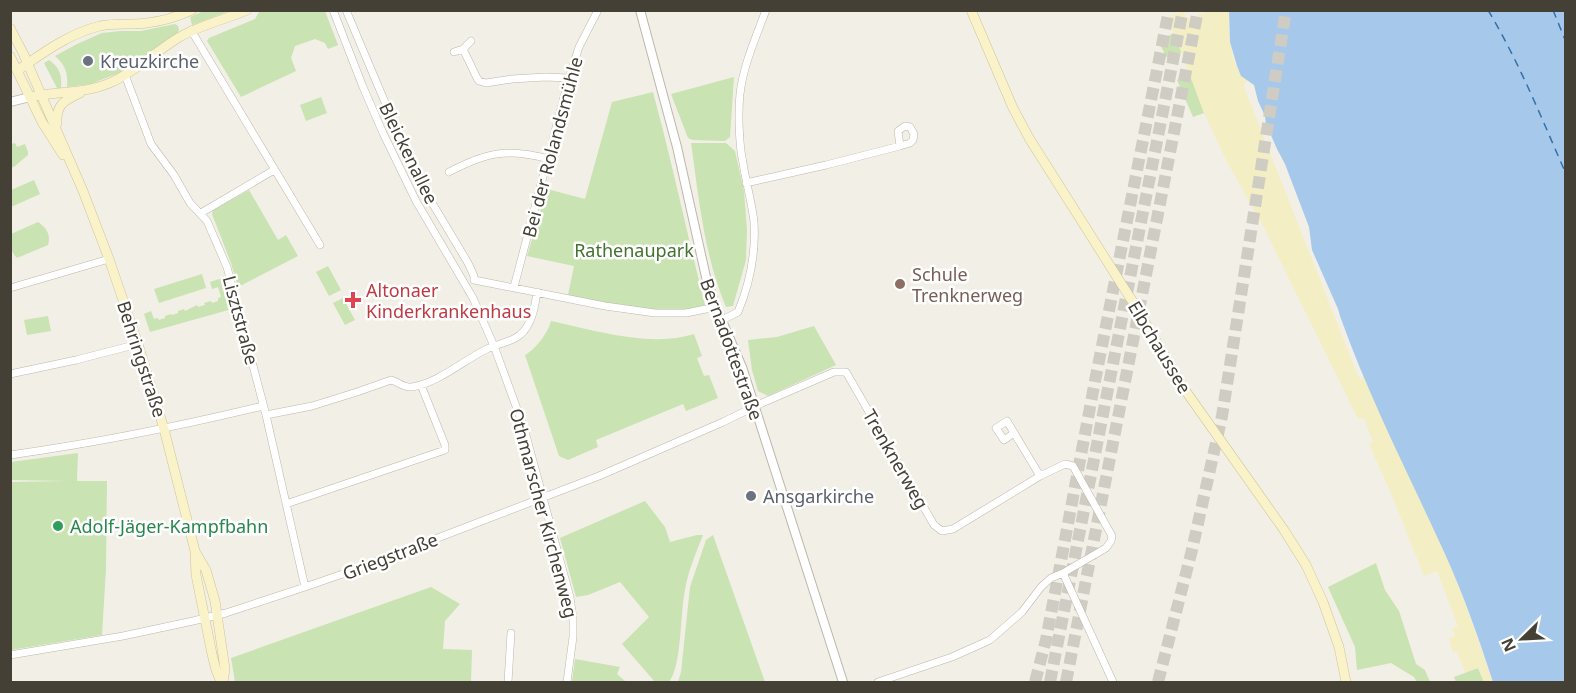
<svg xmlns="http://www.w3.org/2000/svg" width="1576" height="693" font-family="'Noto Sans',sans-serif">
<rect width="100%" height="100%" fill="#f2efe6"/>
<path fill="#c9e3b2" d="M206,10H229V11L192,25L190,17Z
M325,11L338,45L328,49L325,43L315,39L295,46L291,58L296,71L241,97L207,41L209,38L255,19L259,12L264,11Z
M175,24L178,26L179,30L177,34L142,57L126,70L91,84L67,87C68,73 66,66 55,56L77,44L102,33L121,31H141Z
M1174,33L1182,52L1167,58L1158,41Z
M49,60C60,68 62,75 61,88H57L44,63Z
M1190,74L1204,113L1193,117L1177,80Z
M734,77L730,137L725,141L693,140L688,138L671,94Z
M653,92C672,162 687,234 705,305L686,310H652L606,303L568,295L574,266L527,256L547,189L585,199L612,102Z
M321,97L327,113L306,121L300,105Z
M15,143L17,147L25,144L28,152V155L15,166L11,168V144Z
M691,143H726L735,151L744,191L747,230L746,260L733,306L726,307C704,255 699,199 691,143Z
M34,180L40,194L11,207V190Z
M249,190L278,240L286,235L298,256L238,287L231,263L212,214L213,210Z
M38,222C47,228 51,235 48,245L17,258C10,252 10,243 11,234Z
M328,266L341,290L329,296L316,272Z
M202,274L206,288L159,303L154,289Z
M222,278L225,279L232,309L150,332L144,314L151,311L154,319L158,318L159,320L165,318V316L171,314L172,315L178,313V311L184,309L185,311L197,305L198,307L205,305L204,303L211,301L212,303L218,301V298L221,297L218,287L212,289L210,282Z
M343,298L355,320L345,325L333,303Z
M48,316L51,331L27,335L24,320Z
M551,321C594,330 651,348 694,334L702,356L697,358L704,376L709,375L718,398L686,411L683,404L596,440L598,447L568,460L559,456L525,355C535,350 548,333 551,321Z
M814,326L836,365L768,396L758,391L752,370L748,340L777,337Z
M78,453L77,481H107L106,569L102,635L11,650V482L67,481L11,480V462Z
M645,501L665,527L670,542L697,535H703C696,553 688,571 685,590C680,613 682,666 669,682H655L622,644L649,617L620,582L588,595L576,597L560,538Z
M713,535L765,682H678L681,672L690,587L706,540Z
M1376,563L1385,590L1399,611L1416,664L1425,670L1430,682H1417L1414,677L1391,663L1357,670L1355,647L1328,587Z
M431,587L460,604L445,621L443,649L472,650L471,682H235L231,658Z
M575,659L620,667L617,674L626,682H572Z
M1478,668L1484,682H1456L1454,677Z"/>
<path fill="#f4eec4" d="M1183,11L1187,19L1205,12V11H1229C1228,28 1230,72 1248,81L1244,84V87L1358,376L1362,380L1363,376L1446,555L1464,600L1493,682H1484L1478,668L1465,672L1457,652L1453,653L1449,638L1455,636L1452,629L1458,626L1437,571L1424,576L1392,496L1369,444L1373,442L1364,418L1358,419L1263,226L1226,160L1204,113L1168,17Z"/>
<path fill="#a6c9eb" d="M1229,11H1565V682H1493C1479,639 1464,596 1445,554C1409,475 1369,398 1340,316L1338,309L1312,250L1309,227L1285,164L1277,149L1266,124L1265,116L1258,101L1254,85L1241,76L1237,66L1230,42Z"/>
<g fill="none" stroke-linecap="round" stroke-linejoin="round">
<path stroke="#376fa8" stroke-width="1.5" stroke-dasharray="8 6" stroke-linecap="butt" d="M1488,10C1519,62 1542,119 1566,174
M1553,10L1566,42"/>
<path stroke="#cfccc3" stroke-width="12" stroke-dasharray="12 6" stroke-linecap="butt" d="M1035,682L1046,640L1095,381L1169,10
M1050,682L1183,10
M1066,682L1198,10
M1158,682L1192,550L1222,416L1286,10"/>
<defs>
<path id="minor" d="M333,10L363,87L383,133L416,201L473,298L494,346L524,428L570,597L573,618V637L567,682
M346,10L395,126L422,186L468,263L474,276V280
M191,30L320,245
M463,49L477,78L479,81L486,83L512,79L545,77L569,78
M454,52L463,49L471,41
M125,75L151,144L174,175L190,203L207,221L227,267L266,415L305,587
M449,172C487,152 507,148 549,159
M746,183L826,165L900,146L910,143L913,140L914,134L910,127L905,126L898,131L900,146
M201,213L274,170
M474,280L605,306L655,313H686L716,307
M514,287L569,78L579,47L598,10
M10,288L109,259
M722,320L738,312C750,283 756,254 754,222C752,203 746,183 743,163C739,145 738,112 740,94C743,66 756,37 766,10
M10,374L76,360L138,344
M266,415L312,406L357,392L391,380C399,382 403,388 412,387C440,382 462,361 487,349C499,343 515,342 524,331C533,319 535,306 537,292
M1014,433L1004,440L996,428L1007,421L1040,476
M10,455C96,443 180,426 263,406
M286,504L445,450V445L421,385
M1063,573L1113,682
M10,655L123,636L193,621L226,613L305,587L357,569L599,476L723,422L762,403L834,372H846L934,525L942,531L953,529L1040,476L1065,464L1073,466L1112,536L1111,541L1106,548L1063,573L1051,578L1041,587L1022,612L990,640L952,657L878,682
M508,682L511,633"/>
<path id="tertiary" d="M640,10L677,147L706,277L716,307L742,367L843,682
M10,102L30,97"/>
<path id="secondary" d="M971,10L1013,108L1029,138L1136,307L1185,390L1284,530L1306,565L1323,602L1339,647L1346,682
M10,28L23,53L83,191L109,259L138,344L164,429L195,551L196,575L212,654L216,670L221,682
M10,56L42,122L63,155
M18,70C43,53 70,33 100,26C116,23 132,25 147,23C163,21 177,17 192,10
M30,97C57,91 86,94 112,82C136,71 155,52 178,38C199,25 224,20 247,10
M57,124C56,105 63,101 80,93
M196,553L206,570L215,601L225,669L223,682"/>
</defs>
<use href="#minor" stroke="#bdb7aa" stroke-width="8"/>
<use href="#tertiary" stroke="#bdb7aa" stroke-width="10"/>
<use href="#secondary" stroke="#cfc499" stroke-width="10"/>
<use href="#minor" stroke="#fff" stroke-width="7"/>
<use href="#tertiary" stroke="#fff" stroke-width="8"/>
<use href="#secondary" stroke="#faf2c8" stroke-width="9"/>
</g>
<g fill="#6b7280" stroke="#fff" stroke-width="2">
<circle cx="88" cy="61" r="6"/>
<circle cx="751" cy="496" r="6"/>
</g>
<circle fill="#8d6e63" stroke="#fff" stroke-width="2" cx="900" cy="284" r="6"/>
<path fill="#e0444e" stroke="#fff" stroke-width="2" d="M350 291h6v6h6v6h-6v6h-6v-6h-6v-6h6z"/>
<circle fill="#2e9e5b" stroke="#fff" stroke-width="2" cx="58" cy="526" r="6"/>
<g text-anchor="middle" dominant-baseline="central" stroke-width="5" stroke-linejoin="round" paint-order="stroke">
<g font-size="18" fill="#5b616d" stroke="#fff" text-anchor="start">
<text x="100" y="61">Kreuzkirche</text>
<text x="763" y="496">Ansgarkirche</text>
</g>
<g font-size="18" fill="#444036" stroke="#fff">
<text transform="translate(552 147) rotate(-75)">Bei der Rolandsmühle</text>
<text transform="translate(409 153) rotate(64)">Bleickenallee</text>
<text transform="translate(241 320) rotate(75)">Lisztstraße</text>
<text transform="translate(1160 347) rotate(59)">Elbchaussee</text>
<text transform="translate(732 349) rotate(70)">Bernadottestraße</text>
<text transform="translate(142 359) rotate(72)">Behringstraße</text>
<text transform="translate(896 459) rotate(60)">Trenknerweg</text>
<text transform="translate(544 513) rotate(75)">Othmarscher Kirchenweg</text>
<text transform="translate(390 556) rotate(-21)">Griegstraße</text>
</g>
<g font-size="18" fill="#42722e" stroke="#fff">
<text x="634" y="250">Rathenaupark</text>
</g>
<g font-size="18" fill="#785e54" stroke="#fff" text-anchor="start">
<text x="912" y="274">Schule<tspan x="912" dy="21">Trenknerweg</tspan></text>
</g>
<g font-size="18" fill="#be3a42" stroke="#fff" text-anchor="start">
<text x="366" y="290">Altonaer<tspan x="366" dy="21">Kinderkrankenhaus</tspan></text>
</g>
<g font-size="18" fill="#27864d" stroke="#fff" text-anchor="start">
<text x="70" y="526">Adolf-Jäger-Kampfbahn</text>
</g>
</g>
<rect width="1576" height="693" fill="none" stroke="#444036" stroke-width="24"/>
<g transform="translate(1522 639) rotate(246)" stroke="#ffffff" stroke-width="4.5" paint-order="stroke">
<path d="M0-4.5L10 22L0 15L-10 22Z" fill="#444036"/>
<text y="-9" font-size="16" font-weight="bold" text-anchor="middle" fill="#444036">N</text>
</g>
</svg>
